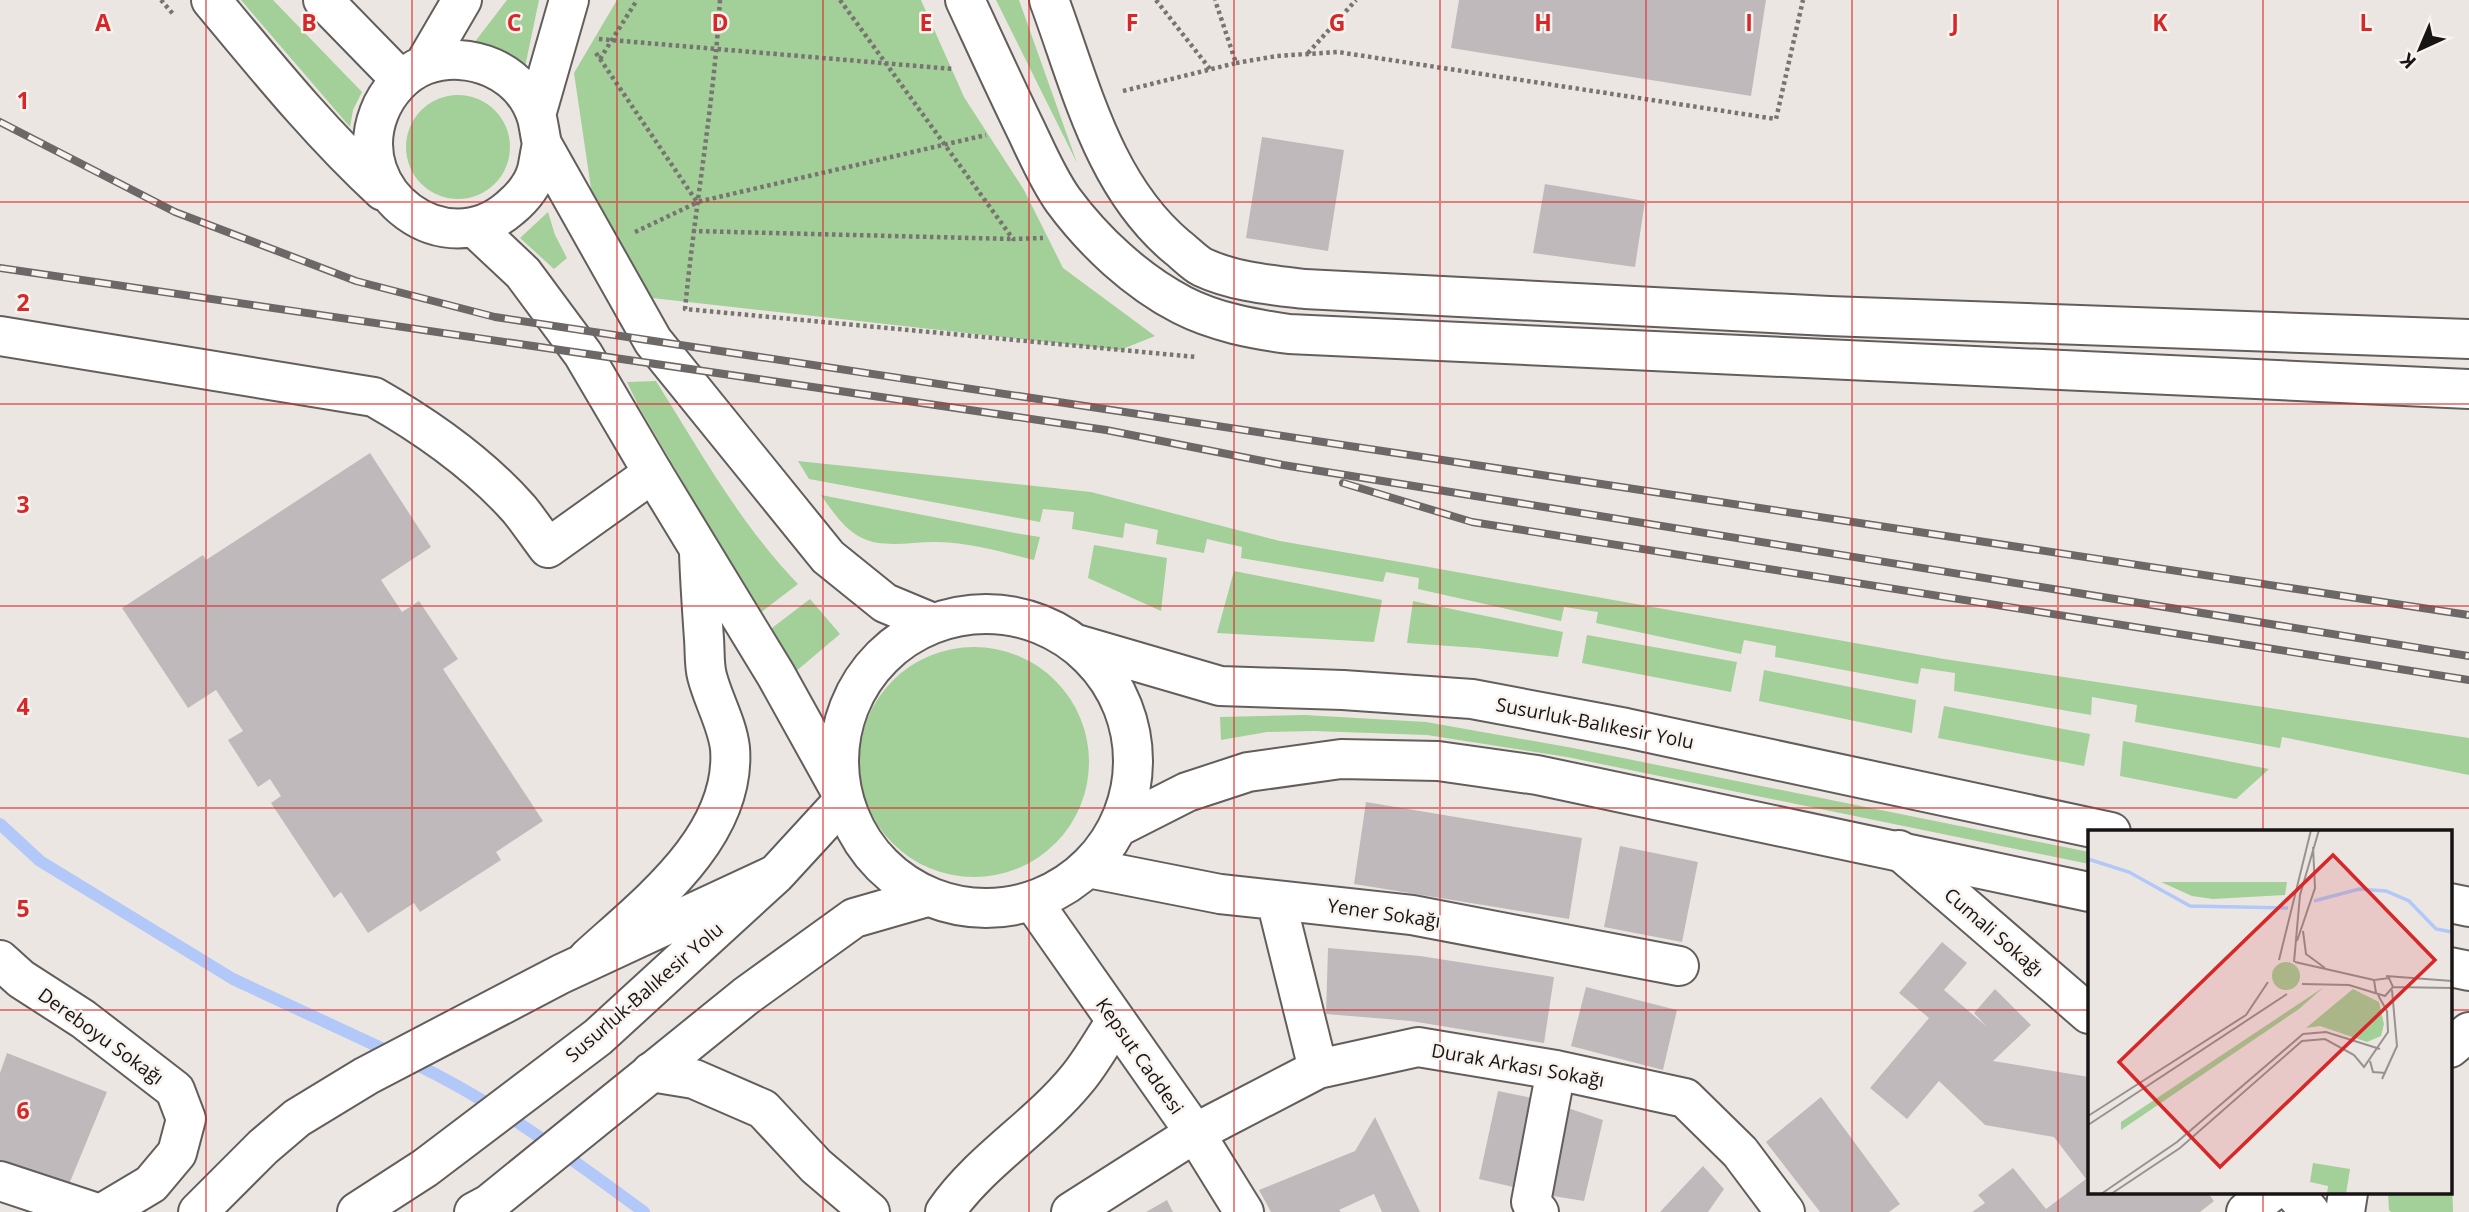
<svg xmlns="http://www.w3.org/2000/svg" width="2469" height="1212" font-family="'Open Sans',sans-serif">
<rect width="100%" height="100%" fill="#ece6e3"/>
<path fill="#a3cf98" d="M241,0H273L362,92L353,110L350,127Z
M507,0H539L525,67L508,54L474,43Z
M617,0H921L964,97L1024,190L1063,268L1155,336L1120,350L652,298L592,195L574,73Z
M996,0H1019L1077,163Z
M406 147a52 52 0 1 1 104 0a52 52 0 1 1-104 0Z
M548,212L555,235L567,258L554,269L520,238Z
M656,381C700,451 740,524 798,584L760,613L639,407L627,382Z
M798,461L1091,492L1280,541L1423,566L1944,659L2469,738V775L2282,737L2280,748L2135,722L2137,705L2092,697L2091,715L1954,691L1955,673L1921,668L1918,684L1775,657L1776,646L1744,640L1741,654L1596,623L1598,612L1564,607L1561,621L1418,589L1419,578L1386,572L1383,582L1241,558L1242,547L1207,539L1204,553L1156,544L1158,530L1125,523L1123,538L1072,529L1074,512L1043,509L1040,522L809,479Z
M821,495L1015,533L1040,537L1034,560C1002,552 971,543 938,542C915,541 884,549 862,538C845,530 832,511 821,495Z
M1094,545L1167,558L1161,611L1088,578Z
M1234,571L1382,600L1374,642L1217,633Z
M810,599L840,634L794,673L768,631Z
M1413,601L1563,632L1558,657L1478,648L1407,643Z
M1587,635L1737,662L1731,692L1582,663Z
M859 762a115 115 0 1 1 230 0a115 115 0 1 1-230 0Z
M1764,670L1916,700L1912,733L1759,701Z
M1944,706L2090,734L2084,766L1938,738Z
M1305,715L1426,722L1573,748L2089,852V864L1567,757L1427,735L1314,731L1267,732L1221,740L1220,717Z
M2123,741L2269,769L2236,799L2120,776Z
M2450,1179L2452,1180L2453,1212H2391L2389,1210L2388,1193H2450Z"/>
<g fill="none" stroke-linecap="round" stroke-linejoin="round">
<path stroke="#b1c8f8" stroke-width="12" d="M0,824L40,861L233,979L392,1053
M409,1061C494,1101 568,1156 644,1212"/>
</g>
<path fill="#c0b9bb" d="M1459,0H1766L1751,96L1451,48Z
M1262,137L1344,150L1328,251L1246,238Z
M1545,184L1645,201L1635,267L1533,253Z
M370,453L431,547L381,580L402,612L419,601L458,659L443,669L543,821L496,852L501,860L420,912L414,903L368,933L341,892L334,898L271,803L281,796L270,779L258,787L228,740L243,731L216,690L188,708L122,608L203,555L206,560Z
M1366,802L1582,838L1569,919L1354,884Z
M1620,846L1698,862L1682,942L1604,927Z
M1942,942L1967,963L1944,990L1986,1026L1974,1013L1995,989L2031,1025L1993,1061L2089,1077V1193H2208L2214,1201L2200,1212H1972L1985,1203L1978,1195L2013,1168L2046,1209L2086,1179L2054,1137L1985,1125L1939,1081L1907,1119L1870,1088L1929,1018L1899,993Z
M1328,948L1420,956L1554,977L1544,1043L1411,1021L1326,1014Z
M1586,987L1677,1010L1663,1070L1571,1046Z
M7,1053L107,1092L65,1194L0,1171V1073Z
M1498,1091L1532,1098L1513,1187L1479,1179Z
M1821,1097L1900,1204L1889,1212H1820L1766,1142Z
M1568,1108L1603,1120L1584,1201L1547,1195Z
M1375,1117L1420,1212H1382L1374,1194L1339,1210L1341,1212H1271L1259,1190L1355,1151Z
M1703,1166L1724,1189L1708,1212H1660Z
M1167,1200L1173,1212H1146Z"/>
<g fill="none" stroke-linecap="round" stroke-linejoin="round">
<defs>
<path id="minor" d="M0,336L374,397C425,426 480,465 519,509C529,521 538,535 548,548L653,473
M1899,850L2089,1014
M1088,868L1220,894L1412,915L1679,966
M1276,900L1318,1069
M1033,902L1195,1133L1244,1212
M0,960L21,979L83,1019L175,1090L186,1119L177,1153L151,1184L104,1212
M2450,1048L2469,1032
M651,1072L694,1079L763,1109L816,1166L870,1212
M0,1181L94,1212
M2294,1193L2310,1212
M945,1212C980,1161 1038,1127 1077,1079C1092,1061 1103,1040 1116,1021
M1071,1212L1195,1133L1318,1069L1418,1047L1556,1070L1685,1098L1740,1152L1785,1212
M1539,1212L1531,1202L1556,1070
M2246,1212L2270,1193
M2345,1212L2348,1193"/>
<path id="major" d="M211,0C266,66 320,133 383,191
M323,0L401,80
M965,0C985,43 1005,87 1026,130C1037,153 1048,179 1063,200C1094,242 1136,281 1182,305C1215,322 1253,329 1289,334L2469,389
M1049,0C1081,86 1103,185 1177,247C1185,253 1193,262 1202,267C1234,282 1271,285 1305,289L1829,316L2469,339
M424,65L462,0
M536,115L569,0
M542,144C540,152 539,161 537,170C533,185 522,198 510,208C445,265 348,193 379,113C387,92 404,73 425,65C469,49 523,71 537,118C539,126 540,135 542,144L653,341L828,557L885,603L933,623
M474,227L523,273L583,354L653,473L776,675L841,792
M588,958C646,905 737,837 730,748C727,723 713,700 707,676C704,665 705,651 704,639C702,610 700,582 699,553"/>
<path id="highway" d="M839 761a147 147 0 1 1 294 0a147 147 0 1 1-294 0Z
M1076,644L1220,686L1343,690L1472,699L1626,728L2111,832
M1120,826L1187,792L1248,772L1341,759L1438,761L1537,775L2089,892
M2450,903L2469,907
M2450,967L2469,971
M198,1212L263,1147L297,1118L366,1076L561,974L776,874
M357,1212L425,1168L598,1037L776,874L844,800
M474,1212L489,1204L746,996L854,918L927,897"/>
</defs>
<use href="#minor" stroke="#635e5c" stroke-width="42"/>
<use href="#major" stroke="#635e5c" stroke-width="42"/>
<use href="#highway" stroke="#635e5c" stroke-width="42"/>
<path stroke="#787472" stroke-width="4.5" stroke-dasharray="3.5 3.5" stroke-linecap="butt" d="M161,0L173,14
M720,0C714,103 695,206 685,309L1196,357
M840,0L1013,239L1043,238
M1156,0L1210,69
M599,39L953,69
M596,53L697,202L986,135
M1308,53L1356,0
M600,59L637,0
M1236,63L1277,56L1338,52L1776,119L1803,0
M1123,91L1236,63L1215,0
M692,231L1013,239
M635,232L696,203"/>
<use href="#minor" stroke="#fff" stroke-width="38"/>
<use href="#major" stroke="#fff" stroke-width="38"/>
<use href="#highway" stroke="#fff" stroke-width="38"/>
<defs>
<path id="rail" d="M0,122L175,212L356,281L495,317L2469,615
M0,268L1106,430L1283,465L2469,656
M1343,483L1472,522L2469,680"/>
</defs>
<use href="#rail" stroke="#6c6867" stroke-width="8"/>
<use href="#rail" stroke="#f9f3f0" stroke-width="5" stroke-dasharray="16" stroke-linecap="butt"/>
</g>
<path fill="none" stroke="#d62828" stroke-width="2" stroke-opacity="0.55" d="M206,0V1212M412,0V1212M617,0V1212M823,0V1212M1029,0V1212M1234,0V1212M1440,0V1212M1646,0V1212M1852,0V1212M2058,0V1212M2263,0V832M0,202H2469M0,404H2469M0,606H2469M0,808H2469M0,1010H2089M2450,1010H2469M2263,1193V1212"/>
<g text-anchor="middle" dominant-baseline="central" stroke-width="5" stroke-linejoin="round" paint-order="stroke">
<g font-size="19" fill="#171514" stroke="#f9f3f0">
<text transform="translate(1595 723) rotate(11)">Susurluk-Balıkesir Yolu</text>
<text transform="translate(1384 913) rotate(8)">Yener Sokağı</text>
<text transform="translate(1994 932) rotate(41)">Cumali Sokağı</text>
<text transform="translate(644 992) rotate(-41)">Susurluk-Balıkesir Yolu</text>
<text transform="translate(101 1036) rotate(36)">Dereboyu Sokağı</text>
<text transform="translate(1140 1056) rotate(55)">Kepsut Caddesi</text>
<text transform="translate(1518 1065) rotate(10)">Durak Arkası Sokağı</text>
</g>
</g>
<g transform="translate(2088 830)">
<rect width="364" height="364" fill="#ece6e3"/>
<path d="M73,52H199L197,65L125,69L104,66ZM184 146a14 14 0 1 1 28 0a14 14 0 1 1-28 0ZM236,157L211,179L33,300V292ZM265,159L291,172L296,194L293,206L279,212L232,196L218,198ZM225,333L262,339L258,364H239L240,356L222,352Z" fill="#a3cf98"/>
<path fill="none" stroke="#b1c8f8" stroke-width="3.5" d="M0,29L41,42L102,76L200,78M226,71L271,59L298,61L321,71L348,99L364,102"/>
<path fill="none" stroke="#979290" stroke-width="2" d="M215,101L218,124L237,138M209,111L227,58L225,17M191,130L223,0M206,132L212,65L231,0M207,132L286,150M298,146L364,151M214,154L261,155L297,166L305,157L301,148L286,150L288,163M305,157L364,158M282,231L285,242L298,243M294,249L309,216L304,160M0,286L158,185L180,152M0,295L199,164M13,364L89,312L215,204L238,202L292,219M23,364L92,318L214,211L237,209L266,225L276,237L300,202L299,181L290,165"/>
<path fill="#d62828" fill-opacity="0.15" stroke="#d62828" stroke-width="3.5" d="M245,25L347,130L132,337L31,232Z"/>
<rect width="364" height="364" fill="none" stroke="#171514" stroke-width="3.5"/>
</g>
<g font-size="23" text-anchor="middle" font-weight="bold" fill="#d62828" stroke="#f9f3f0" stroke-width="5" stroke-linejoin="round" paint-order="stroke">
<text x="103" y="31">A</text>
<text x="309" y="31">B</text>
<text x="514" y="31">C</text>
<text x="720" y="31">D</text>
<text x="926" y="31">E</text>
<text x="1132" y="31">F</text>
<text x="1337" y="31">G</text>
<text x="1543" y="31">H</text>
<text x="1749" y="31">I</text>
<text x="1955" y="31">J</text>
<text x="2160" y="31">K</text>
<text x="2366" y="31">L</text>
<text x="23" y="109">1</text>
<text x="23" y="311">2</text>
<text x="23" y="513">3</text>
<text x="23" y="715">4</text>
<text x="23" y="917">5</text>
<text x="23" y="1119">6</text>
</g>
<g transform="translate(2420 49) rotate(224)" stroke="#f9f3f0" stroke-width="5" paint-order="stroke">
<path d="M0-5L12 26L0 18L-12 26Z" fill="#171514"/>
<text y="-10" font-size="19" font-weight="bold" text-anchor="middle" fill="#171514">K</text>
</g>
</svg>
